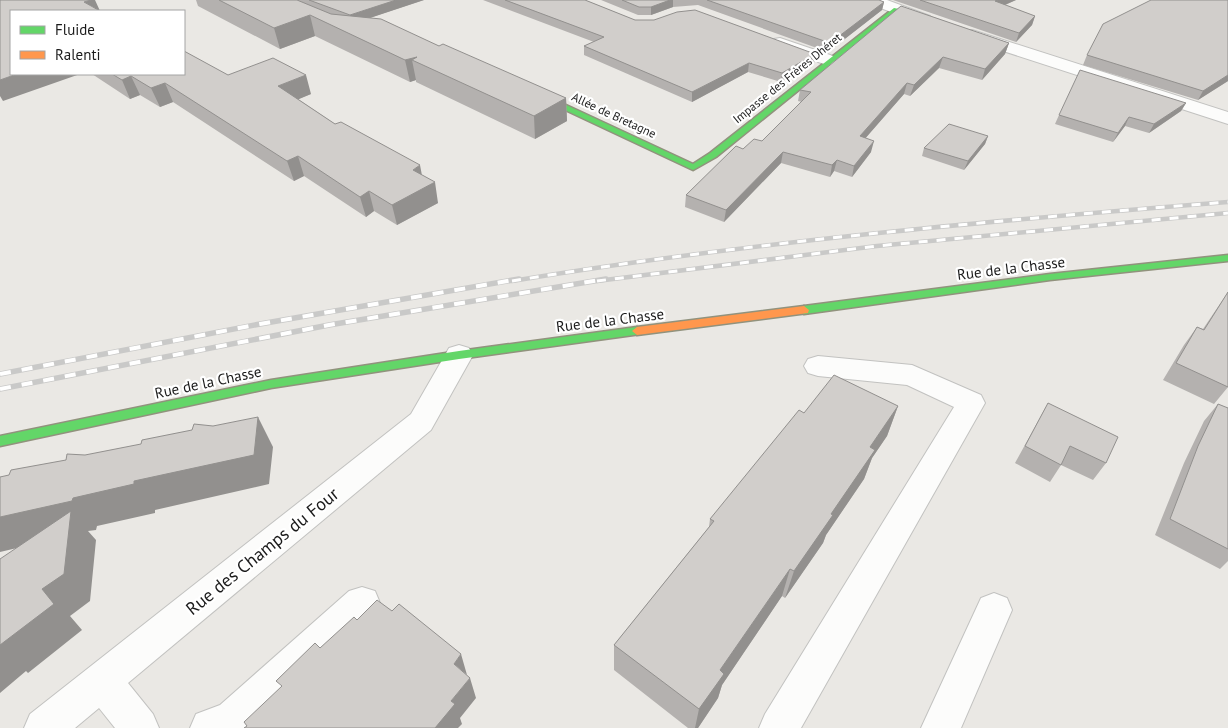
<svg xmlns="http://www.w3.org/2000/svg" width="1228" height="728" font-family="'PT Sans',sans-serif">
<rect width="100%" height="100%" fill="#eae8e4"/>
<g fill="none" stroke-linecap="round" stroke-linejoin="round">
<defs>
<path id="street" d="M864,0H887L930,16L932,19L930,22H918L867,3Z
M972,30L1228,112V124L966,39L964,35L966,31Z
M780,38L836,57L839,61L836,65L830,66L774,47L772,43L774,39Z
M459,345L469,348L473,355L431,430L128,683L153,714L159,728H115L99,708L75,728H24L30,714L411,414L449,348Z
M818,356L912,365L981,395L985,403L801,728H759L765,714L954,407L907,385L818,376L808,373L804,366L808,359Z
M362,587L375,591L380,603L375,615L253,728H190L196,714L220,705L349,591Z
M994,593L1007,598L1012,610L961,728H921L981,598Z"/>
<path id="fast" d="M894,8L899,9L716,157L693,170L529,93L536,91L693,164L710,153Z
M1228,255V261L1050,280L804,314L799,310L804,306L1050,274Z
M637,327L642,331L641,334L459,359L271,388L0,446V436L271,380L459,351Z"/>
<path id="slow" d="M804,306L809,310L808,313L637,335L632,331L637,327Z"/>
</defs>
<use href="#street" stroke="#c2c2c0" stroke-width="2"/>
<use href="#fast" stroke="#91927d" stroke-width="3"/>
<use href="#slow" stroke="#91927d" stroke-width="3"/>
<use href="#street" fill="#fcfcfb" fill-rule="evenodd"/>
<use href="#fast" fill="#63d668" fill-rule="evenodd"/>
<use href="#slow" fill="#ff974d" fill-rule="evenodd"/>
<defs>
<path id="rail-far1" d="M512,281C749,242 988,221 1228,202
M597,281L877,246L1228,213"/>
<path id="rail" d="M0,374L260,324L519,279
M0,389L329,325L606,279"/>
</defs>
<use href="#rail-far1" stroke="#c9c9c8" stroke-width="4.5"/>
<use href="#rail" stroke="#c9c9c8" stroke-width="5.5"/>
<use href="#rail-far1" stroke="#fff" stroke-width="3" stroke-dasharray="9" stroke-linecap="butt"/>
<use href="#rail" stroke="#fff" stroke-width="4" stroke-dasharray="11" stroke-linecap="butt"/>
</g>
<path fill="#b4b1af" d="M196,0H424L369,18L439,46L566,98L567,121L535,139L416,82V80L410,82L315,36L280,49L198,6Z
M483,0H585L635,20L815,54L814,63L781,82L748,72L692,102L584,55V46L594,42Z
M601,0H879L884,2L882,10L828,52L698,5L673,7L651,15H638Z
M893,0H1016L1005,5L1035,16L1032,25L1016,42Z
M1228,0V81L1198,100L1083,65L1087,55Z
M901,6L1009,43L1005,54L982,80L939,68L910,96L904,94L865,138L871,152L852,177L834,171L830,177L781,163L724,222L685,207L686,195L743,149L762,141L802,102L798,101L800,90Z
M92,74H184L228,75L311,94L298,99L335,124L422,175L438,203L397,225L374,211L366,217L304,176L294,181L173,102L160,107L140,95L130,99Z
M1186,103L1181,111L1149,133L1125,126L1113,142L1055,124L1059,115Z
M988,136L985,144L964,170L922,156L924,148Z
M1228,292V387L1214,404L1163,380L1184,345L1197,327L1203,329Z
M1048,403L1106,463L1093,480L1061,465L1050,482L1015,463Z
M1218,404L1228,408V561L1220,569L1155,535L1184,463L1204,421Z
M898,406L887,436L872,458L864,479L826,535L823,543L785,598L782,596L722,685L718,698L698,728H688L614,670V645L709,527L710,519L804,413Z"/>
<path fill="#92908e" d="M91,0H95L100,11L84,2Z
M396,0H424L352,24L350,15Z
M670,0H673V7L651,15V7Z
M998,0H1016L993,10L995,1Z
M884,2L882,10L828,52L830,43Z
M310,15L315,36L280,49L274,28Z
M1035,16L1032,25L1016,42L1019,33Z
M1009,43L1005,54L982,80L985,69Z
M815,54L814,63L781,82L782,73Z
M417,57L412,60L416,80L410,82L405,60Z
M943,57L939,68L910,96L914,85Z
M749,63L748,72L692,102V92Z
M17,74H80L3,101L0,96V80Z
M306,75L311,94L285,105L278,86Z
M1228,75V81L1198,100L1203,91Z
M131,76L140,95L130,99L122,80Z
M165,83L173,102L160,107L151,88Z
M907,83L904,94L857,148L860,136Z
M566,98L567,121L535,139L534,116Z
M1186,103L1181,111L1149,133L1154,124Z
M1129,117L1125,126L1113,142L1118,133Z
M988,136L985,144L964,170L968,161Z
M874,141L871,152L852,177L854,166Z
M783,152L781,163L724,222L726,210Z
M298,156L304,176L294,181L287,161Z
M837,160L834,171L830,177L832,165Z
M420,165L424,186L413,170Z
M435,182L438,203L397,225L392,205Z
M369,191L374,211L366,217L360,197Z
M898,406L887,436L872,458L864,479L826,535L823,543L785,598L794,571L831,514L870,447Z
M258,417L273,447L269,484L155,510V513L97,526L96,530L88,531L96,540L90,601L70,616L82,630L28,673L26,671L0,693V645L42,589L68,536L0,552V517L134,481Z
M790,569L782,596L722,685L718,698L698,728H695L699,709L720,670Z
M461,654L467,675L454,664Z
M470,678L476,698L460,718L462,724L458,728H435L451,701Z"/>
<path fill="#d1cecb" stroke="#92908e" d="M0,0H91L84,2L100,11H11V74H17L0,80Z
M219,0H297L331,14L381,19L439,46L443,44L566,98L534,116L412,60L417,57L405,60L310,15L274,28Z
M309,0H396L350,15Z
M505,0H585L635,20H654L677,12L695,10L815,54L782,73L749,63L692,92L584,46L604,37Z
M622,0H670L651,7H639Z
M707,0H879L884,2L830,43Z
M920,0H998L995,1L1035,16L1019,33Z
M1151,0H1228V75L1203,91L1087,55L1103,24Z
M901,6L1009,43L985,69L943,57L914,85L907,83L860,136L874,141L854,166L837,160L832,165L783,152L726,210L686,195L736,146L743,149L754,139L762,141L811,92L800,90Z
M184,51L228,75L273,58L306,75L278,86L335,124L341,122L420,165L413,170L435,182L392,205L369,191L360,197L298,156L287,161L165,83L151,88L131,76L122,80L112,74H184Z
M1080,70L1186,103L1154,124L1129,117L1118,133L1059,115Z
M949,124L988,136L968,161L924,148Z
M1228,292V387L1176,363L1197,327L1204,330Z
M834,375L898,406L870,447L875,450L831,514L833,515L794,571L790,569L720,670L724,674L699,709L614,645L714,521L710,519L799,410L804,413Z
M1048,403L1118,437L1106,463L1070,446L1061,465L1025,446Z
M1218,404L1228,408V549L1170,519L1198,446Z
M258,417L254,455L134,481V484L73,498L72,501L0,517V477L9,475L11,470L66,460L67,454L85,455L141,444L142,440L192,430L194,424L213,426Z
M71,511L64,574L42,589L54,604L0,645V559Z
M377,600L392,611L399,604L461,654L454,664L470,678L451,701L455,704L435,728H244L247,726L244,722L282,686L276,681L315,643L320,648L354,617L357,620Z"/>
<g text-anchor="middle" dominant-baseline="central" stroke-width="4.5" stroke-linejoin="round" paint-order="stroke">
<g font-size="12" fill="#1b1b1b" stroke="#fff">
<text transform="translate(787 78) rotate(-39)">Impasse des Frères Dhéret</text>
<text transform="translate(614 115) rotate(25)">Allée de Bretagne</text>
</g>
<g font-size="15" fill="#1b1b1b" stroke="#fff">
<text transform="translate(1011 268) rotate(-7)">Rue de la Chasse</text>
<text transform="translate(610 320) rotate(-7)">Rue de la Chasse</text>
<text transform="translate(208 382) rotate(-12)">Rue de la Chasse</text>
</g>
<g font-size="18" fill="#1b1b1b" stroke="#fff">
<text transform="translate(262 551) rotate(-39)">Rue des Champs du Four</text>
</g>
</g>
<rect x="10" y="10" width="175" height="65" fill="#ffffff" stroke="#a4a4a4"/>
<rect x="20" y="26" width="25" height="8" fill="#63d668" stroke="#a4a4a4"/>
<text x="55" y="35" font-size="15" fill="#1b1b1b">Fluide</text>
<rect x="20" y="51" width="25" height="8" fill="#ff974d" stroke="#a4a4a4"/>
<text x="55" y="60" font-size="15" fill="#1b1b1b">Ralenti</text>
</svg>
